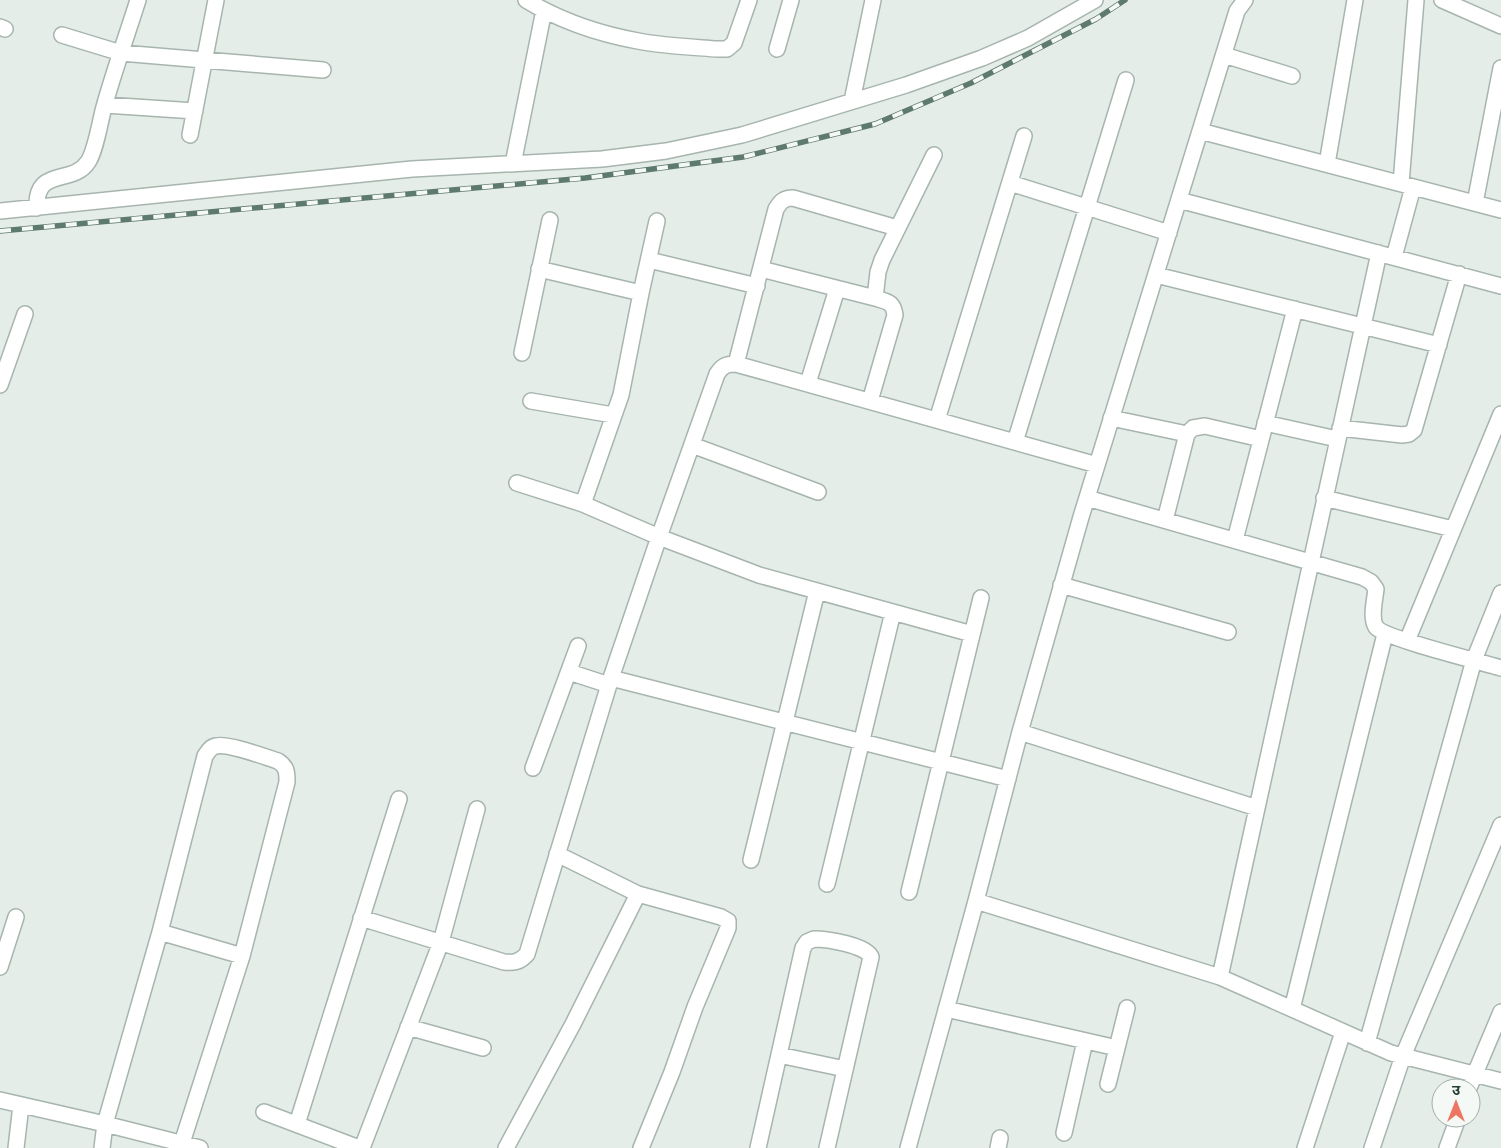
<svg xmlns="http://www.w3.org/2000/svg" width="1501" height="1148" font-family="'Exo 2','Noto Sans Devanagari',sans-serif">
<rect width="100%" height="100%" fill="#e4ede8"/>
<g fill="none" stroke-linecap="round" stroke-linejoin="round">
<defs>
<path id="minor" d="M526,0C559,20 600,34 638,41C664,46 691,47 718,49H727L734,43L749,0
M1442,0L1501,26
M0,27L5,29
M62,35L121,53L323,70
M777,49L791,0
M1224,55L1292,76
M852,101L873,0
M105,105L195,111
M1200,131L1501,210
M190,135L216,0
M513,164L544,10
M1327,164L1355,0
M1010,183L1169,233
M1401,183L1416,0
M1179,200L1501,286
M1475,203L1501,68
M37,208C35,166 72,186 88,162C96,150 100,121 104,107C114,71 127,35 138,0
M0,211L412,169L602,159L666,151L742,135L906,85L982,58L1028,38L1095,0
M1394,257L1413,187
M649,260L757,286
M539,269L641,293L621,395L583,504L659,537L611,678
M761,269L875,298
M1156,275L1439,345
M641,293L657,221
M522,353L550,220
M736,364L776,209C781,201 784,198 793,198L897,228
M808,383L837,289
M0,385L25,314
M531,401L613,415
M870,401L895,315C893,301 887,302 875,298L878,272L882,260L934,155
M1111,418L1187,434L1165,520
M937,420L1024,136
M1265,423L1337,439
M1340,428L1402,435L1409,434L1414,430L1459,274
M1187,434L1193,428L1205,426L1261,439
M1015,442L1126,80
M692,445L818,492
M517,483L583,504
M1087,498L1362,577L1371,582L1376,589C1375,599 1370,618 1376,627C1383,638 1482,662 1501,668
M1324,498L1453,529
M1235,540L1295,309
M1061,585L1228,632
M972,634L759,575L659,537L717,374C722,366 726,364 736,364L1097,465
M1407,641L1501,414
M569,672L609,685
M1020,732L1257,808L1220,977
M533,768L578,646
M1257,808L1379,253
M557,854L638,894
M751,860L817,591
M827,884L893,612
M909,892L981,598
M976,901L1220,977L1391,1053L1501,1081
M361,918L504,962C514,963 520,962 527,954L611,678L1008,779
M160,932L242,956
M0,967L16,917
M946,1009L1117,1048
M1292,1009L1385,634
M408,1027L483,1048
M1367,1043L1474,660L1501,593
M779,1055L845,1069
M1108,1084L1127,1008
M1469,1088L1501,1012
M0,1100L105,1124L160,932L205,756C208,752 210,747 216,746C228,743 265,757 278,761C287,767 287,772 287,782L242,956L182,1143
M264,1112L359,1148
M297,1124L399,799
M1064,1133L1085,1041
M16,1148L21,1105
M102,1148L105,1124L200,1148
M362,1148L441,942L477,809
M506,1148L573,1024L638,894L721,917L728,921V928L695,1007L672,1072L641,1148
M758,1148L803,948L807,942L814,939C827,939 866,945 871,957L827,1148
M908,1148L976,901L1020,732L1081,517L1237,11L1245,0
M998,1148L1000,1138
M1305,1148L1343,1032
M1372,1148L1403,1056L1501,825
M1447,1148L1458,1118"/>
</defs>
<use href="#minor" stroke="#a7b5ae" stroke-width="18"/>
<use href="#minor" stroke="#fff" stroke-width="15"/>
<defs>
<path id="rail" d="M0,231L585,178L743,157L875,124L971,83L1096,19L1125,0"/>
</defs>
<use href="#rail" stroke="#5e796f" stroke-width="5.5"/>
<use href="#rail" stroke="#f4f9f6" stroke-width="4" stroke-dasharray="11" stroke-linecap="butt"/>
</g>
<g transform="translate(1456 1103)"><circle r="24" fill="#f4f9f6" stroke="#a1aea8"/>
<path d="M0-4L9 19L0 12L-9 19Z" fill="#ed7562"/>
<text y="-8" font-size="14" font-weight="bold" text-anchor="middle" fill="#243e34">उ</text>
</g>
</svg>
